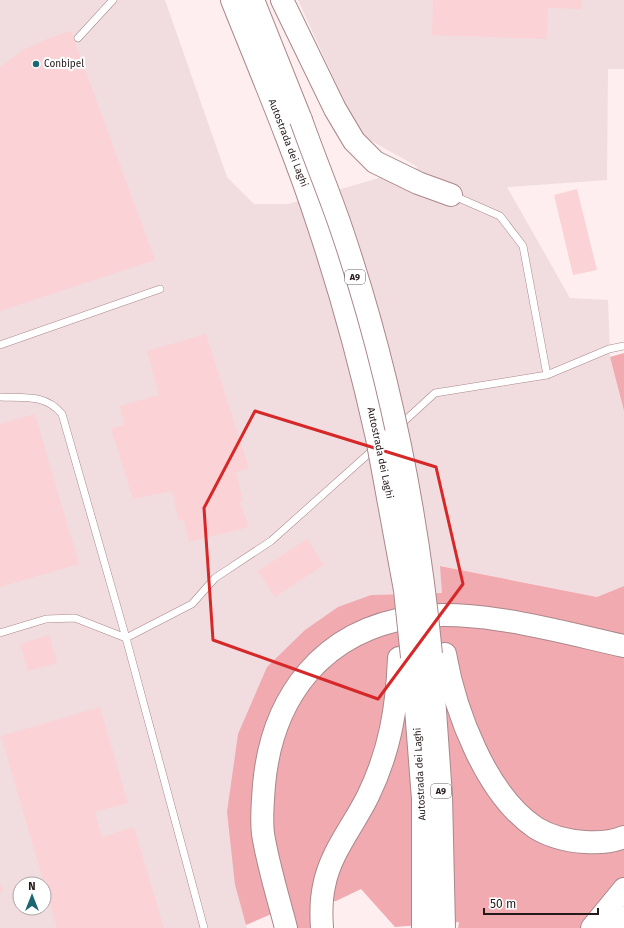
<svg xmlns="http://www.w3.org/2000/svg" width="624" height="928" font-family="'Fira Sans',sans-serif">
<rect width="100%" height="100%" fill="#feeeef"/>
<path fill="#f1dddf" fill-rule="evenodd" d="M0,0H165L227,177L254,204H288L418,167L359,134L298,0H624V69H608L607,180L507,187L570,298L608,300L610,357L624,411V586L597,597L441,566L442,593L371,595L235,885L247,928H0ZM20,884H44V908H20Z"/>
<path fill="#f0aab0" d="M624,353V411L610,357Z
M440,566L597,597L624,586V878L584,928H458L459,922L395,927L361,889L336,901L312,903L313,928H297L290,906L246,925L235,885L227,812L238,734L267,667L305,630L338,607L371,595L442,593Z"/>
<path fill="#fbd2d5" d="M433,0H582L581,9L548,8L547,39L432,35Z
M71,31L155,260L0,311V67L23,50L47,39Z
M577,189L597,270L573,275L554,195Z
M206,334L249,468L236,472L243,501L240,502L249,527L189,542L184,520L179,521L172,491L133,499L111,429L124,425L120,406L159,395L147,351Z
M35,414L79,564L0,587V424Z
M307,539L324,565L275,597L258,571Z
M49,635L57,663L28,671L20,644Z
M100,707L128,803L95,812L102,837L134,827L164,928H57L1,736Z
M0,884L4,890L0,893Z"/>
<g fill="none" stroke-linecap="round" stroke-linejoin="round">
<defs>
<path id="service" d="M78,38L113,0
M452,195L500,216L523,246L547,375L609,349L624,346
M0,345L160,289
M0,397C25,398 45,394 62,414L126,638L204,928
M399,426L435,393L547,375
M0,633L46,619L75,618L126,638L192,604L215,578L271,541L375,448"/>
<path id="motorway" d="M232,0C262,75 294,150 319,227C342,296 361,366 377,438
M253,0L301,120
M282,0L335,109L354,141L375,162L418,183L451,195
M431,654L441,796L444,928
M445,654C455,711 486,795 536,828C551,837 568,841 585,842C598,843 612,842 624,837
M412,657L423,799V928
M286,928C278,897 268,865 263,834C261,818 263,800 264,785C272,696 323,630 414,617C479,608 560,632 624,646
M322,928C321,914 321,900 324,886C330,853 354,825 368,796C390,751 397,708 399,658
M592,928L624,889
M617,928L624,918"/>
</defs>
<use href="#service" stroke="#aa878a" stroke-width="8"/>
<use href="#motorway" stroke="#aa878a" stroke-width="24"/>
<use href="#service" stroke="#fff" stroke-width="7"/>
<use href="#motorway" stroke="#fff" stroke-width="22"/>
<defs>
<path id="motorway-bridge" d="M301,120C313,154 327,188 339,222C387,361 417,508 431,654
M377,438L405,590L412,657"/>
</defs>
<use href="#motorway-bridge" stroke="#aa878a" stroke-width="24" stroke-linecap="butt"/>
<use href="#motorway-bridge" stroke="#fff" stroke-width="22"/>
</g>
<path fill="none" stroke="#d62828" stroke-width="3" stroke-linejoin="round" d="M255,411L436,467L463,584L378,699L213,640L204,508Z"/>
<circle fill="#1b6671" stroke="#fff" stroke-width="1.5" cx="36" cy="64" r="4"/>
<g text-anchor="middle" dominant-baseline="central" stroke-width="4" stroke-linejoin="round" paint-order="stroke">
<g fill="#fff" stroke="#675e5f" stroke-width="1">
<rect x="345" y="270" width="20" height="14" rx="3"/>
<rect x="431" y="784" width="20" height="14" rx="3"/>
</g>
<g font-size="9" font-weight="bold" fill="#26191a">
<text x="355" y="277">A9</text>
<text x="441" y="791">A9</text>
</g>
<g font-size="10" fill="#26191a" stroke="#fff" text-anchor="start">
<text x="44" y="64">Conbipel</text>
</g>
<g font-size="10" fill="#26191a" stroke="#fff">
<text transform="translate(288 143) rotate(69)">Autostrada dei Laghi</text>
<text transform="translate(380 453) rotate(78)">Autostrada dei Laghi</text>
<text transform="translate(420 774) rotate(-93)">Autostrada dei Laghi</text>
</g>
</g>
<g transform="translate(32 896)"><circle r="19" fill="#ffffff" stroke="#a8a3a3"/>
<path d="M0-3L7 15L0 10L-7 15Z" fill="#1b6671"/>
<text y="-6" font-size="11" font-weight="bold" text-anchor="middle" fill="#26191a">N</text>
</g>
<path d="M484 908v6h114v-6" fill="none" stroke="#26191a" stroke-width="2"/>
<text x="490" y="908" font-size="12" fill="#26191a" stroke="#ffffff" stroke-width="3" paint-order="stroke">50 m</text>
</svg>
